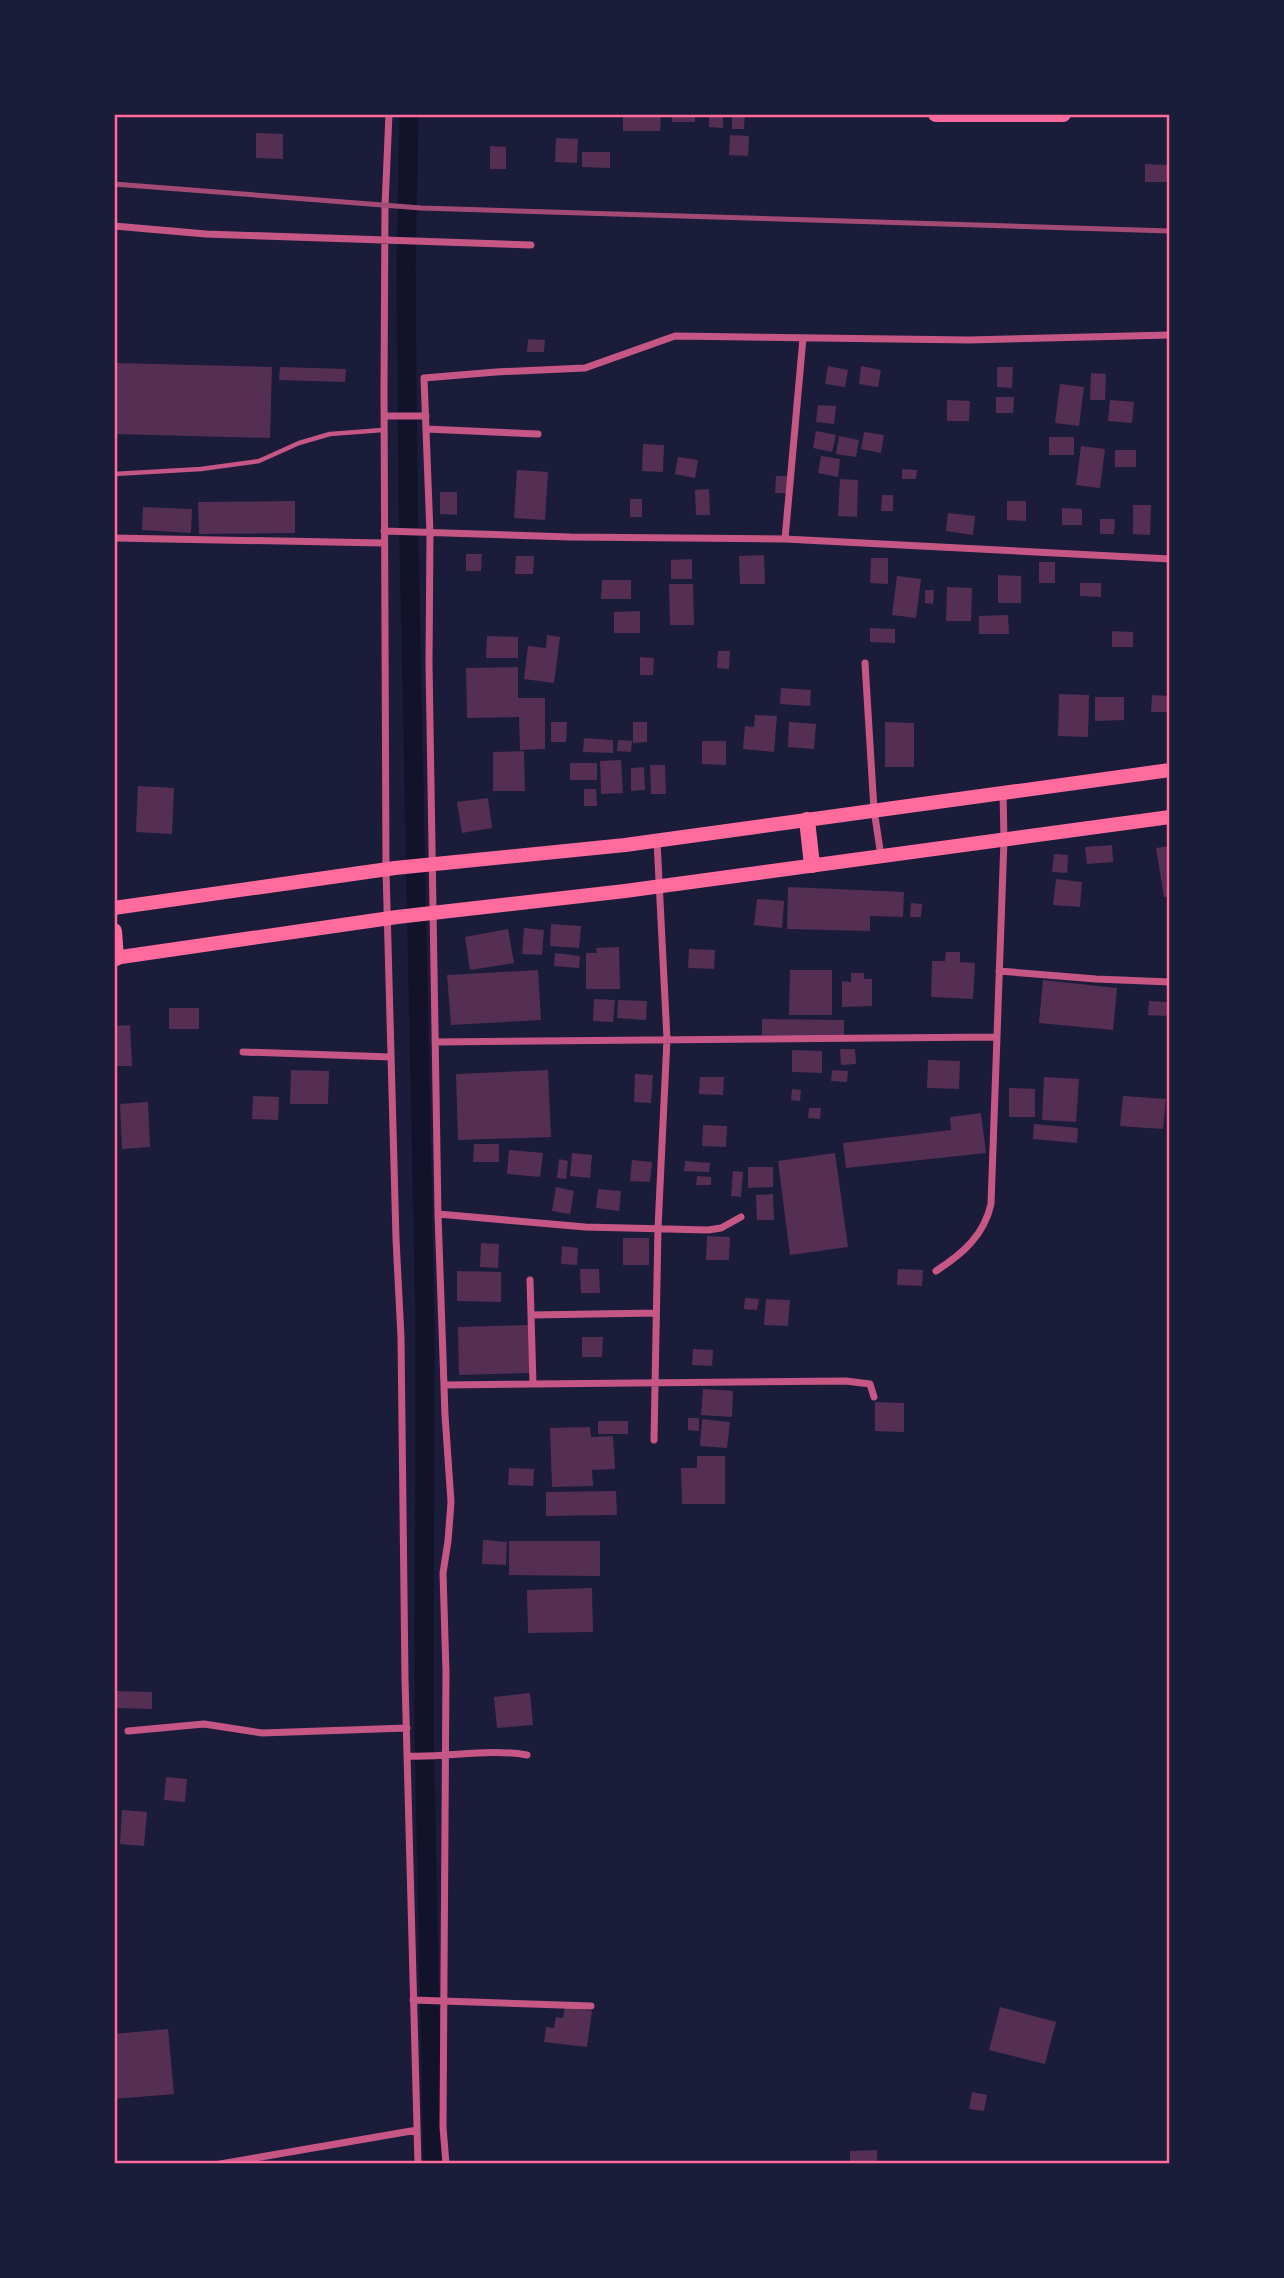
<svg xmlns="http://www.w3.org/2000/svg" width="1284" height="2278" font-family="Merriweather,serif">
<rect width="100%" height="100%" fill="#1b1b3a"/>
<g fill="none" stroke-linecap="round" stroke-linejoin="round">
<path stroke="#12122b" stroke-width="19" d="M409,114L406,267L408,493L425,1324L424,1728L433,2164"/>
</g>
<path fill="#542f53" d="M623,114H661L660,131H623Z
M672,114H695V122H672Z
M709,114L723,115V128L709,127Z
M732,114H745L744,129H732Z
M256,133L283,134V159L256,158Z
M730,135L749,136L748,156L729,155Z
M556,138L578,139L577,163L555,162Z
M490,146L506,147V169H490Z
M582,152H610V168L582,167Z
M1145,164L1169,165L1168,182H1145Z
M528,339L545,340L544,352H527Z
M114,363L272,367L270,438L114,434Z
M828,366L848,370L845,387L825,384Z
M861,366L881,370L878,387L859,384Z
M280,367L346,369L345,382L279,380Z
M997,367H1013L1012,388L997,387Z
M1091,373L1106,374L1105,400H1090Z
M1060,384L1084,387L1079,426L1055,423Z
M996,397H1014L1013,413H996Z
M947,400L970,401L969,421H947Z
M1110,400L1134,402L1132,423L1108,421Z
M818,405L836,406L834,424L816,422Z
M816,431L836,435L832,452L813,448Z
M864,432L884,435L881,453L861,449Z
M839,436L859,440L856,457L836,454Z
M1049,437H1074V455H1049Z
M643,444L664,445L663,472L642,471Z
M1081,446L1105,449L1100,488L1076,485Z
M1115,450H1136V467H1115Z
M821,456L840,459L838,477L818,473Z
M678,457L698,460L695,478L675,474Z
M902,469L917,470L916,479H902Z
M517,470L548,472L545,520L514,518Z
M776,476H789L787,493H775Z
M840,479L858,480L857,517L838,516Z
M709,489L710,515H696L695,490Z
M440,492H457V515L440,514Z
M882,495H893V511H881Z
M630,499H642V517H630Z
M295,501V533L199,534L198,502Z
M1007,501H1026V521L1007,520Z
M1133,505H1151L1150,535L1133,534Z
M143,507L192,509L191,533L142,530Z
M1062,508L1082,509V525H1062Z
M948,513L975,516L973,535L946,531Z
M1100,519H1115L1114,534H1100Z
M466,554H482L481,571H466Z
M764,555L765,584H740L739,556Z
M516,556H534L533,574H515Z
M871,558H888V584L870,583Z
M692,559V579H671V560Z
M1039,562H1055V583H1039Z
M998,575L1021,576V603H998Z
M897,576L921,579L916,618L892,615Z
M602,580H631V599H601Z
M1080,583H1101V597L1080,596Z
M669,584H693L694,625H670Z
M947,587L972,588L971,621H946Z
M925,590H934L933,604L925,603Z
M640,611V633H614V612Z
M1008,615L1009,634H979V616Z
M870,628L895,629V643L870,642Z
M1112,631L1133,632V647H1112Z
M547,635L560,637L554,683L524,679L528,646L546,648Z
M487,636L518,637V658H486Z
M718,651H730L729,669L717,668Z
M640,657L654,658L653,675H640Z
M518,667V698H545V749L520,750L519,717L467,718L466,668Z
M781,688L811,690L810,706L780,704Z
M1059,694L1089,695L1088,737L1058,736Z
M1152,695L1170,696V712H1151Z
M1095,697H1124V720L1095,721Z
M755,715L777,716L774,752L743,749L745,726L754,727Z
M551,722H567L566,742H551Z
M633,722H647V742L633,743Z
M789,722L816,724L814,749L788,747Z
M885,722L914,723V767H885Z
M584,738L613,740V753L583,752Z
M618,740L632,741L631,752L617,751Z
M702,741H726V765L702,764Z
M524,751L525,791H493V752Z
M621,760L623,793L601,794L600,761Z
M570,763H597V780H570Z
M650,765H665L666,794H651Z
M644,767L645,790L631,791V768Z
M138,786L174,788L172,834L136,832Z
M584,789H596L597,806H584Z
M488,798L492,828L462,833L457,802Z
M1112,845L1113,862L1087,864L1085,847Z
M1170,846V896L1164,897L1156,848Z
M1054,854L1068,855L1067,873L1052,872Z
M1056,879L1082,882L1080,907L1053,905Z
M788,887L904,892L903,917L870,916V931L787,929Z
M757,899L784,901L782,928L754,925Z
M911,903L922,904L921,917H910Z
M551,924L581,926L579,948L550,946Z
M524,928L544,930L542,955L522,954Z
M508,929L514,963L470,970L465,937Z
M619,947L620,989H586V953H597L596,948Z
M689,949L715,950L714,969L688,968Z
M946,952H960V962L975,963L973,999L931,997L932,961H945Z
M555,953L580,956L579,968L554,966Z
M538,970L541,1020L451,1025L447,975Z
M790,970H832V1015H789Z
M851,973H864V979H872V1006L842,1007V981L851,982Z
M1043,980L1117,988L1113,1030L1039,1023Z
M594,999L615,1000L613,1022L593,1021Z
M618,1000L647,1001L646,1020L617,1018Z
M1149,1001L1168,1002V1016L1148,1015Z
M169,1008H199V1029H169Z
M762,1019L844,1020V1036L762,1035Z
M130,1025L132,1066H114V1026Z
M840,1049H855L856,1064L841,1065Z
M792,1050L822,1051V1073L792,1072Z
M928,1060L960,1061L959,1089L927,1088Z
M291,1070L329,1071L328,1104H290Z
M548,1070L551,1137L458,1140L456,1074Z
M832,1070L848,1071L847,1082L831,1081Z
M635,1074L653,1075L651,1103L634,1102Z
M700,1077H724L723,1095L699,1094Z
M1044,1077L1079,1079L1076,1122L1042,1120Z
M1009,1088L1035,1089V1117H1009Z
M792,1089L801,1090L800,1101L791,1100Z
M253,1096L279,1097L278,1120L252,1119Z
M1123,1096L1166,1099L1163,1129L1120,1126Z
M148,1102L150,1147L122,1149L120,1104Z
M809,1108H821L820,1119L808,1118Z
M981,1113L986,1153L846,1168L843,1143L951,1130L950,1117Z
M1034,1124L1078,1128L1077,1143L1033,1139Z
M703,1125L727,1126L726,1147L702,1146Z
M474,1144H499V1162H473Z
M509,1150L543,1153L540,1177L507,1174Z
M572,1153L592,1155L590,1178L570,1176Z
M835,1153L848,1247L790,1255L778,1161Z
M559,1159L568,1161L566,1179L557,1178Z
M632,1160L652,1162L650,1182L630,1181Z
M685,1161L710,1163L709,1172L684,1171Z
M748,1167H773V1187L748,1188Z
M733,1171L743,1172L741,1197L731,1196Z
M697,1176L711,1177V1185H696Z
M556,1187L574,1191L570,1214L552,1211Z
M598,1189L621,1191L619,1211L596,1208Z
M773,1194L774,1220H757L756,1195Z
M707,1236L730,1237L729,1260H706Z
M623,1238H649V1265H623Z
M481,1243L499,1244L498,1268L480,1267Z
M562,1246L578,1248L577,1265L561,1264Z
M580,1269H599L600,1293H581Z
M898,1269L923,1270L922,1286L897,1285Z
M457,1271L501,1272V1302L457,1301Z
M745,1298L759,1299L757,1310L744,1309Z
M766,1299L790,1300L788,1326L764,1325Z
M529,1325L530,1373L459,1375L458,1327Z
M582,1337H603L602,1357H582Z
M693,1349L713,1350L712,1366L692,1365Z
M703,1389L733,1391L732,1417L701,1415Z
M875,1402L904,1403V1432L875,1431Z
M688,1418H699V1431L688,1430Z
M702,1419L730,1422L727,1448L700,1446Z
M598,1421H628V1434H598Z
M590,1427L591,1437L613,1436L615,1469L592,1470L593,1486L552,1487L550,1428Z
M697,1456H725V1504H682L681,1468H697Z
M509,1468L534,1469L533,1486L508,1485Z
M616,1491L617,1515L546,1516V1492Z
M483,1540L507,1542L506,1565L482,1564Z
M509,1541H600V1576L509,1575Z
M592,1588L593,1632L528,1633L527,1590Z
M114,1691L152,1692V1709L114,1708Z
M530,1693L533,1725L497,1728L494,1697Z
M166,1777L187,1779L185,1802L164,1800Z
M122,1810L147,1812L144,1846L120,1844Z
M565,2007L592,2011L587,2047L544,2042L546,2027L554,2028L556,2017L563,2018Z
M1000,2007L1056,2022L1045,2064L989,2050Z
M168,2029L174,2094L114,2099V2034Z
M972,2092L987,2095L984,2111L969,2109Z
M877,2150V2164H850V2151Z"/>
<g fill="none" stroke-linecap="round" stroke-linejoin="round">
<path stroke="#c65784" stroke-width="4.5" d="M114,474L201,469L259,461L299,443L330,434L383,430"/>
<path stroke="#c65784" stroke-width="7" d="M389,114L385,206L384,391L386,870L396,1239L401,1337L405,1679L418,2164
M114,226L206,234L531,245
M384,416H426
M426,429L538,434
M384,531L570,537L785,539L1170,559
M114,538L384,543
M785,539L803,338
M865,663L874,810L881,856
M999,971L1096,979L1170,982
M435,1042L997,1037
M243,1052L391,1057
M438,1214L585,1227L708,1230L721,1228L741,1217
M936,1271C962,1254 984,1236 991,1204L1004,840L1003,793
M530,1280L533,1384
M531,1315L656,1313
M444,1385L846,1381L870,1384L874,1397
M654,1440L658,1228L667,1039L657,841
M128,1731L204,1724L262,1733L407,1728
M407,1756C448,1758 487,1748 527,1755
M413,2000L591,2006
M220,2164L417,2130
M446,2164L443,2127L446,1672L443,1573L448,1541L451,1502L445,1415L438,1214L429,663L430,533L424,378L496,372L585,368L675,336L969,340L1170,335"/>
<path stroke="#ff6b9d" stroke-width="14" d="M114,908L395,868L625,845L1170,770
M114,958L397,917L625,891L1170,817"/>
<path stroke="#ff6b9d" stroke-width="16" d="M936,114H1063
M807,820L812,865
M114,931L116,958"/>
<path stroke="#a44b75" stroke-width="5" d="M114,184L421,208L1170,231"/>
</g>
<rect width="1284" height="2278" fill="none" stroke="#1b1b3a" stroke-width="231"/>
<rect x="116" y="116" width="1052" height="2046" fill="none" stroke="#ff6b9d" stroke-width="2.5"/>
</svg>
